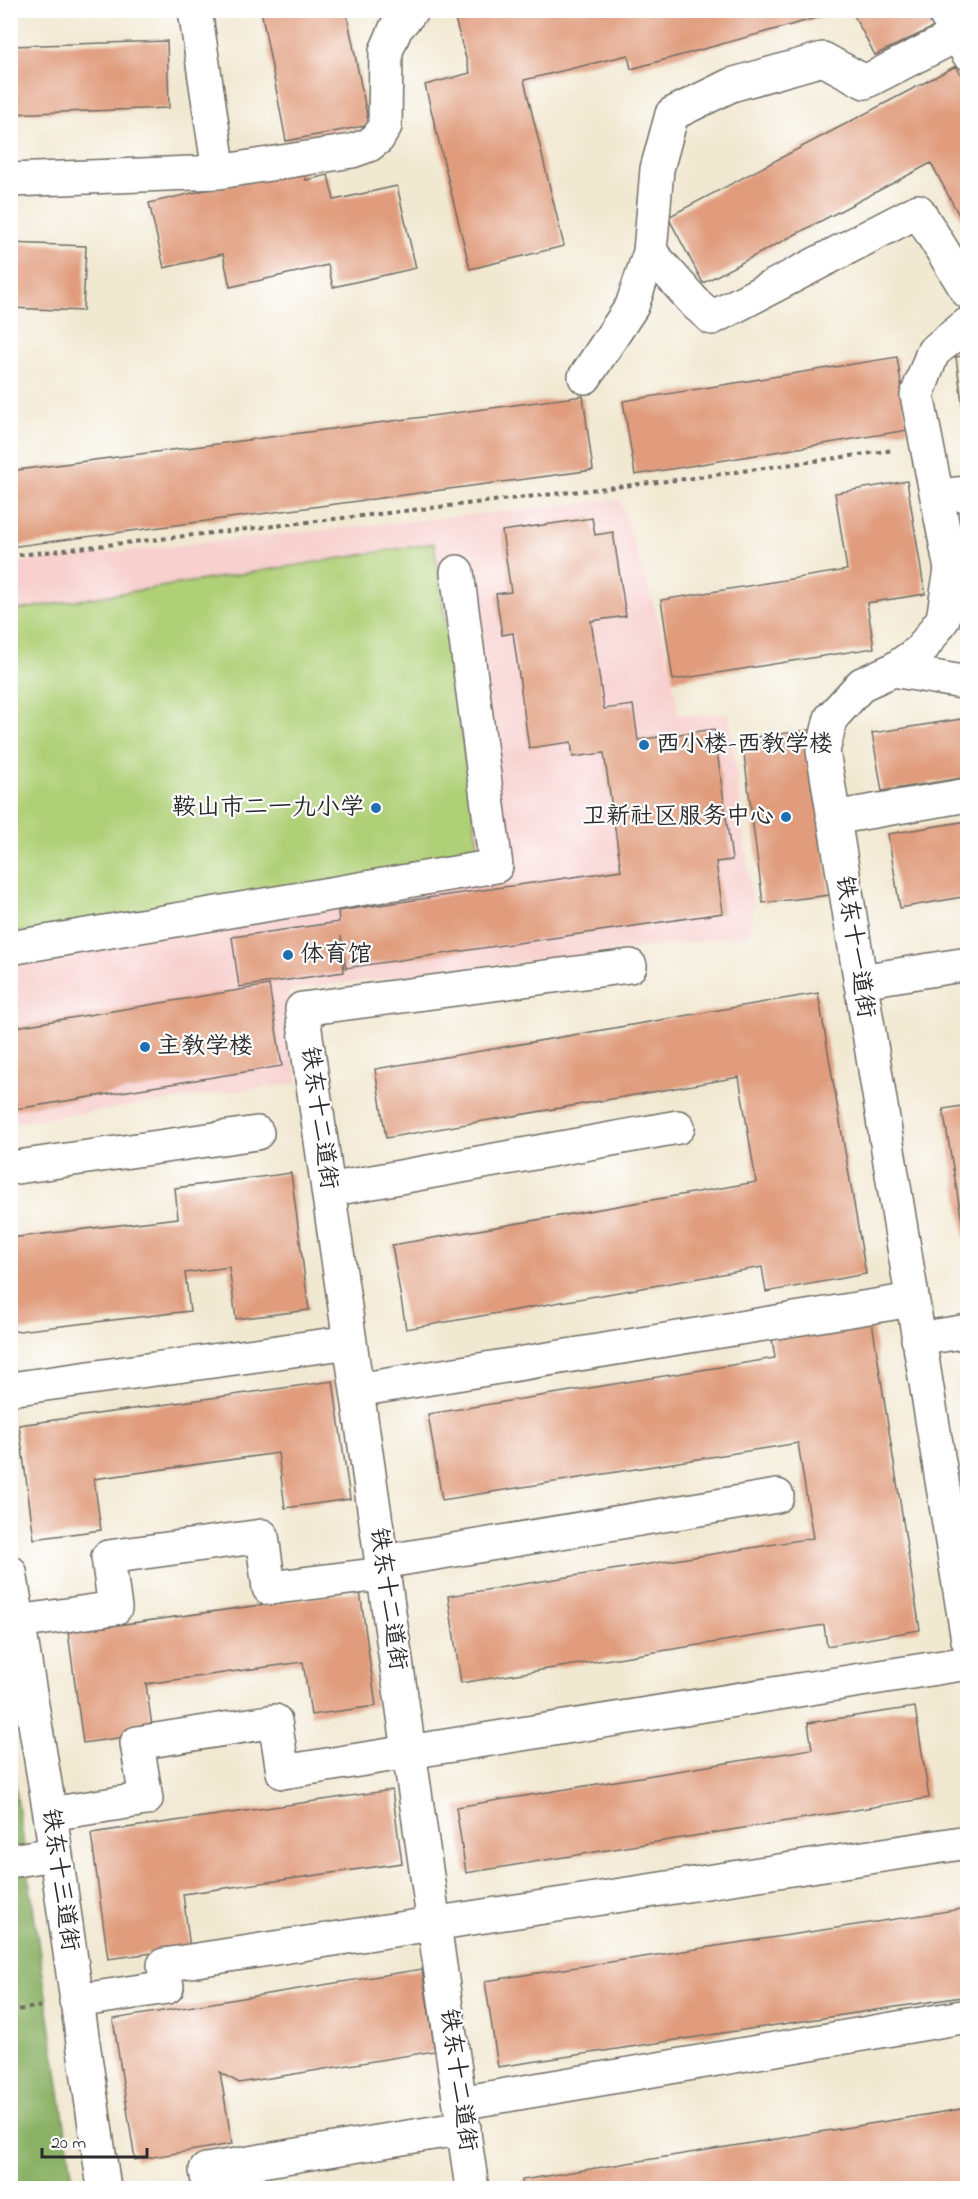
<svg xmlns="http://www.w3.org/2000/svg" width="978" height="2199" font-family="'Indie Flower','LXGW WenKai TC',sans-serif">
<rect width="100%" height="100%" fill="#fff"/>
<filter id="ink" filterUnits="userSpaceOnUse"><feTurbulence type="fractalNoise" baseFrequency=".0167" numOctaves="2"/><feDisplacementMap in="SourceGraphic" scale="12" xChannelSelector="R" yChannelSelector="G"/><feConvolveMatrix kernelMatrix="1 2 1 2 8 2 1 2 1" color-interpolation-filters="sRGB"/></filter>
<filter id="wash" filterUnits="userSpaceOnUse"><feTurbulence type="fractalNoise" baseFrequency=".008" numOctaves="4" result="noise"/><feDisplacementMap in="SourceGraphic" scale="24" xChannelSelector="R" yChannelSelector="G"/><feGaussianBlur stdDeviation="1.35" result="paint"/><feColorMatrix in="noise" values="0 0 0 0 0 0 0 0 0 0 0 0 0 0 0 0 0 1.4 0 .05"/><feComposite in="paint" operator="in"/></filter>
<g filter="url(#wash)">
<rect width="100%" height="100%" fill="#f1e8d1"/>
<path fill="#f7d0cf" d="M620,499L658,619L673,680L678,715L729,714L752,900L750,935L288,990L297,1083L11,1123L10,563Z"/>
<path fill="#b0d078" stroke="#6e7e52" stroke-width="1.5" d="M434,543L480,860L11,934V611Z"/>
<path fill="#8cb268" stroke="#5c6e4a" stroke-width="1.5" d="M11,1756L74,2188H11Z"/>
<g id="blocks">
<path fill="#e09c7d" d="M261,10H346L369,125L286,141Z
M492,10H837V11L820,17L631,69L628,55L524,80L564,246L470,269L425,85L470,73L455,19Z
M851,10H925L934,27L875,55Z
M167,41L169,108L10,114V46Z
M956,66L968,87V232L931,163L703,283L668,217Z
M303,168L306,180L328,175L334,200L397,186L416,268L333,287L328,265L230,287L223,254L164,268L149,203Z
M10,243L86,246L83,311L10,308Z
M968,355V433H966L956,357Z
M897,357L908,430L635,475L623,401Z
M583,396L593,470L10,547V471Z
M907,481L925,594L867,603L874,648L673,680L661,600L847,570L835,493Z
M592,518L595,535L613,532L626,616L591,621L604,709L633,705L638,740L714,729L732,860L716,862L723,913L346,968L341,936L344,972L239,987L232,937L339,922L338,911L621,870L604,753L573,757L571,742L529,748L513,633L502,635L496,594L511,592L502,531Z
M968,718V777L882,791L872,733Z
M809,730L830,895L763,903L742,739Z
M968,821V896L900,908L888,834Z
M269,985L282,1066L10,1110V1028Z
M818,993L866,1274L766,1292L762,1267L406,1329L392,1245L756,1182L739,1077L386,1138L375,1069Z
M968,1105V1244L966,1245L943,1109Z
M291,1173L309,1310L236,1319L229,1267L185,1273L190,1311L10,1332V1238L178,1218L175,1188Z
M872,1322L920,1630L827,1646L824,1625L461,1683L448,1596L813,1538L798,1443L442,1500L428,1414L775,1358L772,1338Z
M333,1381L350,1499L285,1508L278,1453L94,1479L101,1530L34,1539L19,1425Z
M360,1591L376,1706L311,1715L303,1662L146,1684L153,1733L83,1743L68,1632Z
M915,1707L929,1798L466,1873L456,1807L812,1749L808,1723Z
M392,1790L402,1863L183,1894L190,1948L108,1959L91,1833Z
M968,1908V1996L498,2067L485,1981Z
M422,1969L435,2051L239,2083L220,2072L232,2144L135,2160L113,2019Z
M968,2108V2188H523L522,2180Z"/>
</g>
</g>
<g filter="url(#ink)">
<use href="#blocks" fill-opacity="0" stroke="#706d65" stroke-width="1.5"/>
<g fill="none" stroke-linecap="round" stroke-linejoin="round">
<defs>
<path id="minor" d="M195,10L219,172
M943,10L968,53
M10,180L219,172L352,151L369,145L378,138L385,126L386,51L396,28L412,10
M650,252L696,304L712,318L918,211L968,292
M968,324L933,352L917,395L951,569L943,619L920,651L893,670L862,684L831,718L823,751L968,1640
M585,377L632,306L650,252L657,169L672,114L731,85L823,59L865,82L957,35
M937,496L968,493
M893,670L968,683
M833,818L968,795
M10,948L496,866L457,572
M860,981L968,964
M10,1168L257,1133
M328,1190L678,1127
M918,1339L968,1331
M10,1389L350,1342
M357,1390L912,1300
M382,1562L777,1496
M10,1572L50,1814L104,2188
M18,1622L115,1608L108,1557L262,1536L269,1588L382,1574
M50,1814L146,1799L137,1743L275,1721L283,1772L968,1663
M10,1861L55,1854
M76,2001L167,1987L164,1965L968,1842
M460,2103L968,2016
M209,2188L206,2170L464,2128
M472,2188L302,1009L630,966"/>
</defs>
<use href="#minor" stroke="#706d65" stroke-width="36"/>
<path stroke="#706d65" stroke-width="4" stroke-dasharray="4.5 4.5" stroke-linecap="butt" d="M10,556L685,479L894,450
M10,2011L43,2006"/>
<use href="#minor" stroke="#fff" stroke-width="33"/>
</g>
</g>
<g fill="#1f6fb2" stroke="#fff" stroke-width="2">
<circle cx="644" cy="745" r="6"/>
<circle cx="376" cy="808" r="6"/>
<circle cx="786" cy="817" r="6"/>
<circle cx="288" cy="955" r="6"/>
<circle cx="145" cy="1047" r="6"/>
</g>
<g text-anchor="middle" dominant-baseline="central" stroke-width="4.5" stroke-linejoin="round" paint-order="stroke">
<g font-size="24" fill="#2b2b2b" stroke="#fff" text-anchor="start">
<text x="656" y="745">西小楼-西教学楼</text>
<text x="364" y="808" text-anchor="end">鞍山市二一九小学</text>
<text x="774" y="817" text-anchor="end">卫新社区服务中心</text>
<text x="300" y="955">体育馆</text>
<text x="157" y="1047">主教学楼</text>
</g>
<g font-size="24" fill="#2b2b2b" stroke="#fff">
<text transform="translate(854 947) rotate(81)">铁东十一道街</text>
<text transform="translate(318 1118) rotate(82)">铁东十二道街</text>
<text transform="translate(387 1599) rotate(82)">铁东十二道街</text>
<text transform="translate(59 1880) rotate(82)">铁东十三道街</text>
<text transform="translate(457 2080) rotate(82)">铁东十二道街</text>
</g>
</g>
<rect width="978" height="2199" fill="none" stroke="#fff" stroke-width="36"/>
<path d="M42 2148v9h105v-9" fill="none" stroke="#2b2b2b" stroke-width="3"/>
<text x="51" y="2148" font-size="18" fill="#2b2b2b" stroke="#ffffff" stroke-width="4.5" paint-order="stroke">20 m</text>
</svg>
